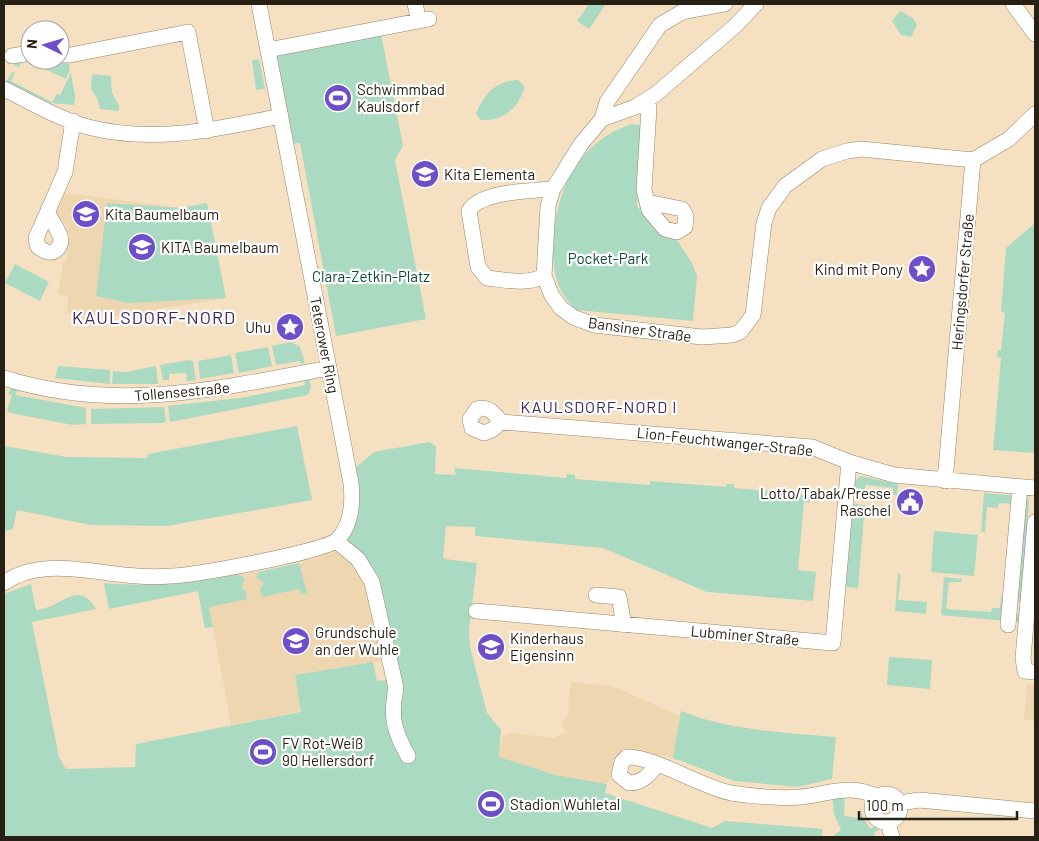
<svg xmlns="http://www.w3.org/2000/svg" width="1039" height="841" font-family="Barlow,sans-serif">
<rect width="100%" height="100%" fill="#f5e0c1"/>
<path fill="#eed6b0" d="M65,193L181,208L207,203L226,298L110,317L67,313L68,296L58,294L63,262H66L70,233L67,232V226L56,215Z
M342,550L366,577L381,661L295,675L301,711L231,725L213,627L205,628L196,583L297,564Z
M571,682L612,686L680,716L673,758L661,755L660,759L619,756L607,784L556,775L499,757L502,736L512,733L554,738L566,732L562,724L568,714Z
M1027,684L1035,685V721L1024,720Z"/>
<path fill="#abdac2" d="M589,4H606L589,29L577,21Z
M900,11L913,18L917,25L911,37L901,35L892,21Z
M381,34L403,146L395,160L426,319L336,336L300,143L292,144L274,54Z
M25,56H30V60L68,59L70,70L66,79L23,59L19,67L13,65L18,58Z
M259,59L265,89L256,90L252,60Z
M12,72L15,73L11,81L52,102L57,94L60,95L71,73L75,96L74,105L50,103L6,82Z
M92,74L111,76L112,93L119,106V111L100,109L97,98L91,89Z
M518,80L525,87C518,108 504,121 481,120L476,114C484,93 496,81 518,80Z
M632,124L641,125L637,206L660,235L676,239L692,263L697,276L693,321L577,310C556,293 552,268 553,242C556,190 579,140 632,124Z
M107,203L181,208L207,203L226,298L128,303L96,296Z
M1035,223V453L993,450L1001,358L997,357L998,350H1001L1005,313L1001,312L1006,248Z
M15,264L49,282L40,301L5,283Z
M291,342L300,347L305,363L301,364L300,361L276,365L272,346Z
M268,347L272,366L239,373L235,353Z
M231,355L234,373L200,379L198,361Z
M189,360L193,361L196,380L187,381L186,373L169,374V380H163L160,365Z
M58,366L110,370V384L55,378Z
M156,366L158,384H112L113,371L126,372Z
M309,378L311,387L308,395L170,422L168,406L240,398L305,385L304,379Z
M13,385L18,387L16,395L86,408V424L73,425L10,413L7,411L12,395L8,394Z
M164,407L166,421L163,423L91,424V409Z
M297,426L312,500L167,526L91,525L17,510L13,529L4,531V446L67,457L147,458L148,454Z
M429,442L436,446L435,474L456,475L454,468L566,478L567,474L575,475V479L650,485V481L726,487L727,484H734V488L811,495L810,502H804L798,570L816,572L813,601L707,592L603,548L475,536V527L446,526L443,557L445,559L477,563L469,630L470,647L487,713L501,730L499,757L556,775L607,784L605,793L712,828L725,821L822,829V837H4V594L31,584L36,610C63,608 77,578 96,609L32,622L59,757L66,769L135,767L136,744L301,712L295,675L373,662L377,681L396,679L378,584L347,539L354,469L374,452Z
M860,476L898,484L897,495H893V488L866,485L865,493L874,494V497L854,496L855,482Z
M984,493L1028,497L1029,502L1021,602H1014V613H1020L1019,622L941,615L944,577L962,579V582H968H949L946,609L991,612L992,608H1000L1001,597L1005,598L1013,504L999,503L998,508L987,507L985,532H981Z
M853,504L865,505L858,588L846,587Z
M934,531L978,535L974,576L931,572Z
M299,563L307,593L301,594L299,589L262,597L260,588L264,583L256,578L259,572Z
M239,574L245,579L241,588L245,590L247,599L209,607L213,627L205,628L198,591L109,609L104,583C151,587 193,583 239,574Z
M898,574H901L898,600L927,602L926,614L895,611Z
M889,657L932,660L930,689L887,685Z
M681,711C731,731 783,732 836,737L832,779L798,787L734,781L673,758Z
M845,794L844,816L860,818L862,812L863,819L871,829L877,824L881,829L874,832L875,837H832L841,830L834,814L832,796Z"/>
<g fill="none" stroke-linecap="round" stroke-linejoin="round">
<defs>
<path id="minor" d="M415,4L419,21
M756,4L735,26L656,94L635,107L602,119L581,144L553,189L548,206L544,276L552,296L561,308L573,317L594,325L702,337L732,335L740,332L753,315L764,223L769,208L785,186L822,159L847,151L861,149L973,160
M1013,4L1035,34
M268,50L429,19
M60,55H70L188,32L207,131
M12,56L30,53
M4,89C31,102 59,119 88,127C154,144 217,129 281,116
M647,100L649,108L644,190L649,210L665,229L677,232L685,227L686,216L682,209L647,202
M602,119L607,102L660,25L682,12L725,4
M973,160L1009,139L1035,114
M48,213C52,224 69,240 56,250C50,255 44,251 38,247L36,238L65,172L73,121
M544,276C527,285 506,280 487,278L478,267L469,211C480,191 531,191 553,189
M4,378C115,413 218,389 329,368
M501,422L492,430L484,433L472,428L470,419L477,409C489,406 494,413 501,422L812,447L849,462L894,475L1035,488
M945,481L973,160
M1035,522L1023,658L1025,671L1035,672
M336,541L358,559L372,582L396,688C390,717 394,731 408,756
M4,583C41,556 95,574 137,576C148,577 160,577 171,576C195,575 324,552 337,540C352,525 353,502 351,483L259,4
M596,595L619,597L624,625
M476,611L833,643L849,462
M1008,625L1020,487
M657,765C649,775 642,783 629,783L619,775L622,762L627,757C653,756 701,787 731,793C750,796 782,799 800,797C829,794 850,783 878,797
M872 808a14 14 0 1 1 28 0a14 14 0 1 1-28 0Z
M900,803L919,800L1035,811
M888,823L892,837"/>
</defs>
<use href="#minor" stroke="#978468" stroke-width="16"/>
<use href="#minor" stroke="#fff" stroke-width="15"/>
</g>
<defs>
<symbol id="stadium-disc" viewBox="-11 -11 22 22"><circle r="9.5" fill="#6f4fc9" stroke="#fff"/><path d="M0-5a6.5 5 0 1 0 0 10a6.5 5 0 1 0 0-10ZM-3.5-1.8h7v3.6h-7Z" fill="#fff"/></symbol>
<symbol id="school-disc" viewBox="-11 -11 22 22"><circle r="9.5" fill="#6f4fc9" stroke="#fff"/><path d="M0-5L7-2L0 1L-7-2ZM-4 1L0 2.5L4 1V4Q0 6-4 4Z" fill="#fff"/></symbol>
<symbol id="sight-disc" viewBox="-11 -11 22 22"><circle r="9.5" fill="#6f4fc9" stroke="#fff"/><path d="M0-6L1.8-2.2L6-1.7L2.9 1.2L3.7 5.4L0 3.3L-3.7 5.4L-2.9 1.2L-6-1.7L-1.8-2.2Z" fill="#fff"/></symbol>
<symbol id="civic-disc" viewBox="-11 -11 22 22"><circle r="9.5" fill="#6f4fc9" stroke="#fff"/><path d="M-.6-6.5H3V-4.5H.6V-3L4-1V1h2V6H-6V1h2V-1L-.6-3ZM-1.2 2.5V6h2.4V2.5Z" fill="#fff"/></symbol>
</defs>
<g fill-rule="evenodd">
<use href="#stadium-disc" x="322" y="82" width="32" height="32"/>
<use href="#school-disc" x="409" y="158" width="32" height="32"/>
<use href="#school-disc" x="70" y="198" width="32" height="32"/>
<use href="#school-disc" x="126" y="231" width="32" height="32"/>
<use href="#sight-disc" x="906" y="253" width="32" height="32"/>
<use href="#sight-disc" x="274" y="311" width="32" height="32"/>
<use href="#civic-disc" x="894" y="486" width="32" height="32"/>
<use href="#school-disc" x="280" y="625" width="32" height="32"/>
<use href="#school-disc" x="475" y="631" width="32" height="32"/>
<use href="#stadium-disc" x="247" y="736" width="32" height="32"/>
<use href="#stadium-disc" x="475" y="788" width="32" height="32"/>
</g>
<g text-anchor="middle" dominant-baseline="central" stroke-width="4.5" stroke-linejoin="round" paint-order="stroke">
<g font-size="15" fill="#272014" stroke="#fff" text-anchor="start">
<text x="357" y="89">Schwimmbad<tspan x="357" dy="17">Kaulsdorf</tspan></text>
<text x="444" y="174">Kita Elementa</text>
<text x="105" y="214">Kita Baumelbaum</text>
<text x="161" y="247">KITA Baumelbaum</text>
<text x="903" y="269" text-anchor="end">Kind mit Pony</text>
<text x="271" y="327" text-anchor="end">Uhu</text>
<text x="891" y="493" text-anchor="end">Lotto/Tabak/Presse<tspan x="891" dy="17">Raschel</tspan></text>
<text x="315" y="632">Grundschule<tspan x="315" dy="17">an der Wuhle</tspan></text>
<text x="510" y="638">Kinderhaus<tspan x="510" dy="17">Eigensinn</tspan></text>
<text x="282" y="743">FV Rot-Weiß<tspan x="282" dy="17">90 Hellersdorf</tspan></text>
<text x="510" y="804">Stadion Wuhletal</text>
</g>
<g font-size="15" fill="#0e4d35" stroke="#fff">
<text x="608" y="258">Pocket-Park</text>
<text x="371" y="276">Clara-Zetkin-Platz</text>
</g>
<g font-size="15" fill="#272014" stroke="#fff">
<text transform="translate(962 282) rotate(-85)">Heringsdorfer Straße</text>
<text transform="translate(640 329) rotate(8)">Bansiner Straße</text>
<text transform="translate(325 345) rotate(79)">Teterower Ring</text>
<text transform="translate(182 391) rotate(-5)">Tollensestraße</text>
<text transform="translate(725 441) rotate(6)">Lion-Feuchtwanger-Straße</text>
<text transform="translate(745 635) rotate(5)">Lubminer Straße</text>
</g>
<g font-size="16" letter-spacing="1" fill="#372964" stroke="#fff">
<text x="599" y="406">KAULSDORF-NORD I</text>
</g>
<g font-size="18" letter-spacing="1" fill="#372964" stroke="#fff">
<text x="154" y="317">KAULSDORF-NORD</text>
</g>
</g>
<rect width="1039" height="841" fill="none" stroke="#272014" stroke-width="10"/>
<g transform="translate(45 45) rotate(275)"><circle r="24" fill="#ffffff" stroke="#a9a6a1"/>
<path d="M0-4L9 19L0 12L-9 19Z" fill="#6f4fc9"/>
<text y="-8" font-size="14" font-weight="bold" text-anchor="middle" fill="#272014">N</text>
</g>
<path d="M859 811v8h158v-8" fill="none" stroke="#272014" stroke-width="2.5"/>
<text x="866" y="811" font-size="15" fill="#272014" stroke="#ffffff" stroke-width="4" paint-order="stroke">100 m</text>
</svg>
